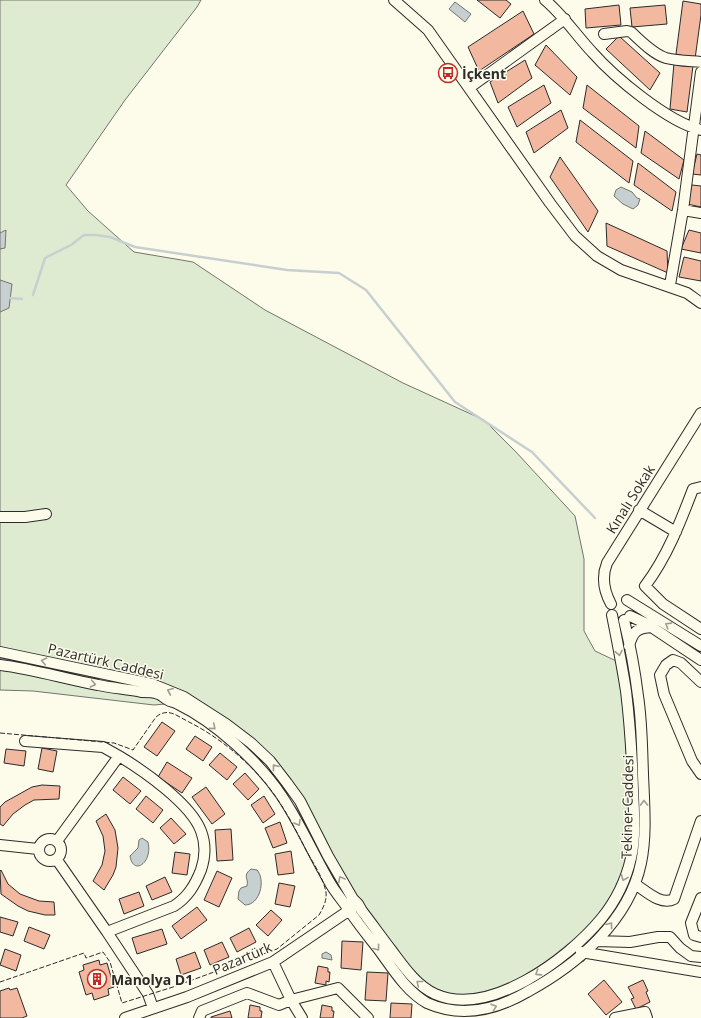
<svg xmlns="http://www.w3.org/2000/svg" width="701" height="1018" font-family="'Open Sans',sans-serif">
<rect width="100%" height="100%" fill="#fdfbea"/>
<path fill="#deebd1" stroke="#74746e" d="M0,0H201L197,7L125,100L66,185L88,211L134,252L193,262L265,310L403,383L484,420L516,452L575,516L584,559V631L595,651L627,666L638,777L640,842L624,889L602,925L584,961L489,1001L456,1004L434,992L397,952L350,894L296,808L241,741L176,703L154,705L33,691L0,690Z"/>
<path fill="#c7d0d0" stroke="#74746e" d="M455,2L471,14L465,22L449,9Z
M621,187L632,192L637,198L640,199L638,205L633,209L623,204L614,196L616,190Z
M6,230L5,248L0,249V233Z
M0,280L12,284L9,308L0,312Z
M142,838L148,842C153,863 133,876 130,856L138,848L139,840Z
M251,869L257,870C266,880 260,905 245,905L238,899L239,891L241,888L247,886C249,878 242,876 251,869Z
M326,952L331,955L332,960L322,958V954Z"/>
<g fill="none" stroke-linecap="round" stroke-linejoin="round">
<path stroke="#c7d0d0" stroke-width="2.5" d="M33,295L45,258L71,245L84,235H96L110,237L135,247L287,270L339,273L366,290L455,402L532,452L595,518
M10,298L22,299"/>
</g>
<path fill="#f2b8a0" stroke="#2b2b2b" d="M477,0H506L511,4L500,18Z
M683,1L701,4V15L695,59L676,54Z
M619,5L621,25L586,28L585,9Z
M665,5L667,24L632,27L630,8Z
M523,11L534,34L479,71L468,47Z
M619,36L660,73L650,90L606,49Z
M546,45L577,77L570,95L535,65Z
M525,60L532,78L498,103L490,82Z
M674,63L693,66L687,112L670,109Z
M544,85L551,103L517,127L508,107Z
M587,85L639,126L636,148L583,108Z
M561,110L568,128L534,153L526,132Z
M580,120L633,161L629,183L576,142Z
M645,131L684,160L679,179L641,153Z
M697,154L701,155V175L692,174Z
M560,157L598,211L588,232L550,177Z
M638,163L676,192L672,211L634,185Z
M692,185L701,186V207L687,204Z
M606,223L667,251L668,273L607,246Z
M689,230L701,233V253L681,249Z
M684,257L701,261V281L679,277Z
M162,722L175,731L157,756L144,747Z
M195,736L212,747L203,761L186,749Z
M42,748L57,751L53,772L38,769Z
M6,749L26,751L24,766L4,763Z
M220,753L237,767L227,780L209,765Z
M167,762L192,778L182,793L158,777Z
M245,773L259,789L248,800L233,784Z
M123,777L141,791L130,804L113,790Z
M42,785L60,786L59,799L34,800L25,805L13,814L3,826L0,824V807L5,802L32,787Z
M206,787L225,814L212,824L192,797Z
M146,796L163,810L153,823L136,809Z
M264,796L275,814L263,823L251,805Z
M106,814L115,830L118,848L116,867L113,875L104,890L93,881L102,865L105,851L103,836L96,821Z
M171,818L186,834L174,844L160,828Z
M280,822L287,843L273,848L265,828Z
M231,829L233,860L217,861L215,830Z
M291,851L294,873L278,875L275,854Z
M175,852L190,854L187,875L172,873Z
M1,870L8,884L20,894L39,901L54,902L55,915H45L28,911L18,906L1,894L0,871Z
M217,871L232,878L219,907L204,900Z
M165,877L172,892L152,900L146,886Z
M279,883L295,886L290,907L275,904Z
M139,892L144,906L124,914L119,899Z
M197,907L207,920L181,939L172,926Z
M271,910L282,920L268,936L256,925Z
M0,917L18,922L13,936L0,932Z
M29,927L50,935L44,949L24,941Z
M249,928L256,942L237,952L230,938Z
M162,929L167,944L137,954L132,938Z
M342,941L363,942L361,970L341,968Z
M222,942L229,957L210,965L204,950Z
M5,949L21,955L16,971L0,965Z
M195,952L201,968L181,975L176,959Z
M99,960L100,965L107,963L114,987L108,989L109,995L94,1000L92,993L86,995L79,972L84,970L83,965Z
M318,966L328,968V972H330L329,982L326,981V985L315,983Z
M367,972L388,973L386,1001L365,1000Z
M604,980L622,1002L606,1015L588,994Z
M643,980L648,991L646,992L650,1002L636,1009L631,999L634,998L628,987Z
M9,988L10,990L17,988L27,1016L22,1018H0V991Z
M391,1003L412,1004L411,1018H390Z
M250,1005L260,1007V1011H262L261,1018H248Z
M322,1005L332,1007V1011H334L333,1018H320Z
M230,1011L232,1018H211V1017Z"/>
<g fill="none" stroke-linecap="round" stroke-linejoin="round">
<defs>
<path id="minor" d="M394,0L428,30L550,203L575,236L597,256L621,270L687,293L701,303
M545,0C563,15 576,35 592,52C615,78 668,122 701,130
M604,34L627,31L631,32C641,41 653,54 666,58C677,61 690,61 701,62
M469,88L565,19
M683,210L701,213
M670,285L683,210L701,72
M701,487L693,489C680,523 667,557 645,586L663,604L701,629
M639,510L676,532
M0,517H25L46,514
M627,600L701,646
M611,604C604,591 601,578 607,563L701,413
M630,616L647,624L701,660
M629,646C633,631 637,628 652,627
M0,652L152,684L184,697L226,724L251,743L270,761L287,783L300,801L328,856L353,899L358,904L362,911C372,924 382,938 392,951C404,967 416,985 435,994C489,1018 568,959 601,919C615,902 626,880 631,858C636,837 634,812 633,790C632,757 630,724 626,691C622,665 617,640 612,615
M0,665C33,669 65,679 98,685C112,688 127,689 142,692C147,692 154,692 158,694C162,695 164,698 168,700C171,702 175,702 178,704C215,722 258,761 281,795C300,823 313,854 330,883C335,892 343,901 349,910C358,924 369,937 379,950C393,969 406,991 427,1003C461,1018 496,1010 527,992C577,965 629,921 641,863C647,834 644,803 643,774C642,748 642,722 638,696C635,671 630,645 624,620
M701,682L681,663L673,660L666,665L660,675L664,694L692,761L701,774
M25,741L103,747L119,756
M39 850a11 11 0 1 1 22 0a11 11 0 1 1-22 0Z
M57,841L119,756C144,771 191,804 201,831C206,844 205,858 201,870C195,885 188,897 174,906L107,932
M0,845L38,849
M57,860L107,932L148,994L153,1008
M635,884C646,891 661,906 674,899L701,821
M701,898L691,923L694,935L701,937
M597,941L630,942L658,937H670L680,948L691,956L701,957
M581,952L701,972
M273,962L291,1000L302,1018
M125,1018L187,997L273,962L354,907
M199,1018L202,1011L247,993L279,1005L291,1000L338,988L368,1018
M615,1018L645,1012L647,1018"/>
</defs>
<use href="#minor" stroke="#2b2b2b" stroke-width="12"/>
<use href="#minor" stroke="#fdfbea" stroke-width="10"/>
<path stroke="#2b2b2b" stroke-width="1" stroke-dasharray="5 2" stroke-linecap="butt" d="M0,733L114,743L133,750L156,717C168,707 177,716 189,722C217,736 247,760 267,785C283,805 295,828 306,850C313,863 323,877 326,892C327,901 323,908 319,915L277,949L173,987L122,1003L110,962L103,952L86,958L84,953L0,982"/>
</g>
<defs><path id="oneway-chevron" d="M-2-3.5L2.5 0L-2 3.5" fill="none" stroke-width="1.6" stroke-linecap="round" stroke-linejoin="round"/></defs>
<g stroke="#9e9d94">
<use href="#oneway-chevron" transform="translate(668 625) rotate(-148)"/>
<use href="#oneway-chevron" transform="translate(619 653) rotate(79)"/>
<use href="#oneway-chevron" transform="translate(44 661) rotate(-168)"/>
<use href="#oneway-chevron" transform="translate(93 684) rotate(11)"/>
<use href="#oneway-chevron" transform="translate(170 691) rotate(-157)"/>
<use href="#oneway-chevron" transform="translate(213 727) rotate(40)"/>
<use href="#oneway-chevron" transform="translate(275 767) rotate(-128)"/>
<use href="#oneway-chevron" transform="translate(644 803) rotate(-91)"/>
<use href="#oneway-chevron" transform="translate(298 823) rotate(61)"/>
<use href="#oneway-chevron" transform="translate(624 878) rotate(112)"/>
<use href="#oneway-chevron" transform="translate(341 879) rotate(-119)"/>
<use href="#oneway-chevron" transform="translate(610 925) rotate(-53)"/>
<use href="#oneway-chevron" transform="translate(377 948) rotate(53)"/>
<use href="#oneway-chevron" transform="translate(538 973) rotate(147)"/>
<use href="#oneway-chevron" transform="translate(419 983) rotate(-141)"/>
<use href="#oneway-chevron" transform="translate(494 1007) rotate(-19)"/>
</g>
<defs>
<symbol id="bus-ring" viewBox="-11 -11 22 22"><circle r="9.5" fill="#fdfbea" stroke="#c62828" stroke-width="1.5"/><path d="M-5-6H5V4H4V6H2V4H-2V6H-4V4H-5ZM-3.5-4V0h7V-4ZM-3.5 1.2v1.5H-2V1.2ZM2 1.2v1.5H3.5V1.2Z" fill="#c62828"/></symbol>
<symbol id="building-ring" viewBox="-11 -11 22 22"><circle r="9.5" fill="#fdfbea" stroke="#c62828" stroke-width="1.5"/><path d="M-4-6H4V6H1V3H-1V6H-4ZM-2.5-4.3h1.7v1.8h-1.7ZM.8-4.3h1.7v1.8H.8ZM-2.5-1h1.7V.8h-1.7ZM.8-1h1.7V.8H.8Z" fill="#c62828"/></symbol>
</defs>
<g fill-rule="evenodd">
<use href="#bus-ring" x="437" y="62" width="22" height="22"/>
<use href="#building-ring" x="86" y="968" width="22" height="22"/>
</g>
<g text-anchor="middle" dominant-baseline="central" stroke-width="3" stroke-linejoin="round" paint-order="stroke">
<g font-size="14" font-weight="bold" fill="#2b2b2b" stroke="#fdfbea" text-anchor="start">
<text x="462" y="73">İçkent</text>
<text x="111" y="979">Manolya D1</text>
</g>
<g font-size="14" fill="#2b2b2b" stroke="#fdfbea">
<text transform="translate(630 499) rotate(-58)">Kınalı Sokak</text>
<text transform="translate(106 661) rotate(13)">Pazartürk Caddesi</text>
<text transform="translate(627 807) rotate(-89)">Tekiner Caddesi</text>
<text transform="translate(242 958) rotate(-23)">Pazartürk</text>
</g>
</g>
</svg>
